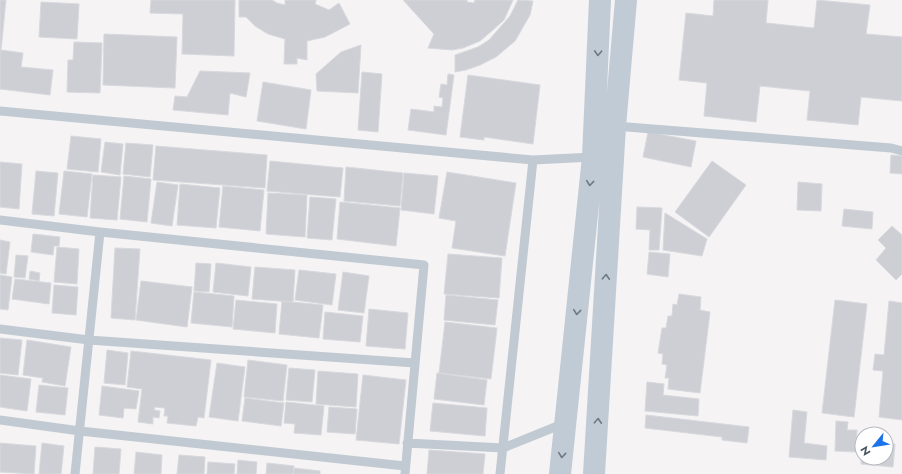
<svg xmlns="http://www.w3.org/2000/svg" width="902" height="474" font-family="Jost,sans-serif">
<rect width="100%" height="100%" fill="#f5f3f3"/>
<path fill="#cdcfd5" stroke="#d7d9de" d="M0,0H6L1,50L23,53L21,67L53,70L50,95L0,89Z
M151,0H235L234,56L182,54L183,14L150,13Z
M239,0H272L277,3L285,5V0H316L315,4L329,10L339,3L350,24L325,37L307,41V60L297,58V64H284L285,39L268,34L255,26L246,17H239Z
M403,0H467V2L474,3L475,0H513L504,20L494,29L480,41L463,48L452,50L428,48L434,34Z
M518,0L533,1L530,15L515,41L496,57L480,65L466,70L455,72V55L478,47L489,40L510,16Z
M714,0H768L766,23L814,28L817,0L870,5L866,34L902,37V101L861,97L858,125L807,120L810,91L760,86L756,122L704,116L707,83L679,80L686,13L713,16Z
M41,2L79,4L77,39L39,37Z
M104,34L177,37L175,88L103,85Z
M74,42L102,43L100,93L67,92L68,60H73Z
M361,45L358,93L317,91L316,74L341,52Z
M200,71L250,73L246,97L230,93L228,115L173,110L175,96L187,97Z
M362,72L382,74L378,132L358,130Z
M448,74L454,75L446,135L408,130L411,109L434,112V106L442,107L443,98L439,97L441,84L447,85Z
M468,75L540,85L533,144L484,137V140L460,137Z
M263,82L311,90L306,129L257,121Z
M648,132L696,141L691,167L643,157Z
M71,136L101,139L98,172L67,169Z
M105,142L123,144L120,175L101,172Z
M126,143L153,145L150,177L123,174Z
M156,146L267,155L265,188L153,180Z
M891,155L902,156V174L890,173Z
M270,161L343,168L340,197L267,191Z
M712,161L746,185L709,237L675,212Z
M0,162L22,164L19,209L0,207Z
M346,167L403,173L400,206L344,201Z
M36,171L58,173L54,216L32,214Z
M64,171L92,174L87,217L59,214Z
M447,172L516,183L505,256L452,248L456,221L439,218Z
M404,173L438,176L434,214L401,210Z
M93,175L121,177L117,220L90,218Z
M124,176L151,179L147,222L120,219Z
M157,182L178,185L172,226L151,223Z
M798,182L822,184L821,211L797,210Z
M180,184L220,188L216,228L177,225Z
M223,186L264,190L260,231L219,227Z
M268,193L307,195L305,237L266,234Z
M310,197L336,199L332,240L307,238Z
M340,202L400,208L396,246L337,239Z
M637,207L662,208L659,250H649L650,230L636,229Z
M844,209L873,212L872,229L842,226Z
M665,213L707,239L702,256L663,250Z
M892,226L902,235V274L896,280L876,260L886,248L878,240Z
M33,234L60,237L59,246H54L53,255L31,252Z
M0,240L10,242L6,274L0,273Z
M57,247L79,249L77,284L54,282Z
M115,248L140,249L135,320L111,318Z
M649,252L670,254L668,277L647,274Z
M448,254L502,258L499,298L444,294Z
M16,255L28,256L25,278L14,277Z
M196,263L211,264L209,292L194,291Z
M216,263L251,267L248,296L213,292Z
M255,267L295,270L293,302L252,299Z
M299,270L336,274L332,305L295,300Z
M30,271L40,273L39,281L29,279Z
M343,272L369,276L364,313L338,310Z
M0,275L12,277L8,310L0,309Z
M15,279L51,283L49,304L12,299Z
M141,281L192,287L187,327L136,320Z
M54,285L78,287L76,315L52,313Z
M194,292L234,296L232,327L191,323Z
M679,294L701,297L700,310L710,312L700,393L668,389L669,378H665L667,365L662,364L663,354L658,353L662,328H666L668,316H672L673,304L677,305Z
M446,295L498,300L495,325L444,320Z
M236,300L277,304L275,333L233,329Z
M835,300L867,304L854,417L822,413Z
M282,301L323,305L319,338L279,334Z
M889,301L902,303V420L879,417L883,371L873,370L875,354L884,355Z
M369,309L408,313L405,349L366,346Z
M325,312L363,316L360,342L323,339Z
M445,322L497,328L491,379L439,373Z
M0,338L22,340L18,375L0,373Z
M27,340L71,347L65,386L42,382L43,378L23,375Z
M107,350L128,353L125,385L104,383Z
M131,351L211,360L204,418L198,417L196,426L167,423L168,416H164L165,408L155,407L154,410L160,411L159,418L153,417V424L138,422L142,389L127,387Z
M248,360L287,365L283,401L244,397Z
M217,363L245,367L238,421L209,417Z
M289,368L315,370L312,402L286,400Z
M318,371L358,374L356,407L316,404Z
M437,373L487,380L484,405L434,399Z
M0,375L31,379L27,411L0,407Z
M363,375L406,380L399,444L356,440Z
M647,382L664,384L663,395L699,399L698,416L645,411Z
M39,385L68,388L65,415L36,412Z
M102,386L139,391L136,409L124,408L123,418L99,415Z
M245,398L284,403L281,426L242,421Z
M286,402L324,406L321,435L294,433L295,424L284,423Z
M433,403L487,408L485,436L430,431Z
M329,407L357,409L355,434L327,432Z
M793,410L807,412L804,443L827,446L826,460L789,457Z
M646,415L749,427L747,443L722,440V437L645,428Z
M836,421L848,422L847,430H857L856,452L835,451Z
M0,443L36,446L34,474L0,472Z
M42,443L64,446L61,474H39Z
M886,443L895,444L893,467L861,464L862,446V458H886Z
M95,447L121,449L119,474H93Z
M429,450L485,454L483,474H427Z
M136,452L162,455L161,474H134Z
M179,455L205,457L204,474H177Z
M238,460L257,462L256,474H237Z
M208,462L235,464L234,474H207Z
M267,463L294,466L293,474H266Z
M294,468L320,471V474H293Z"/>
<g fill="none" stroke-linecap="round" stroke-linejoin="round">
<path stroke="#c1cad2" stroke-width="9" d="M0,111L533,160L593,157
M615,126L891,148L902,151
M0,220L100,232L424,265L405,474
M0,329L89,340L415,363
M0,420L80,431L405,466
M407,443L503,448L565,423
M75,474L100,232
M500,474L533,160"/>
<path stroke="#c1cbd6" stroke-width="22" d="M560,474L593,157L600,0
M594,474L615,126L626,0"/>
</g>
<defs><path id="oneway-chevron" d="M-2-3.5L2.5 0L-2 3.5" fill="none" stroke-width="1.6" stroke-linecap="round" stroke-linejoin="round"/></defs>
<g stroke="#6e7984">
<use href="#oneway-chevron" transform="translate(598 53) rotate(93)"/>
<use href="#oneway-chevron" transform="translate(590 183) rotate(96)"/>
<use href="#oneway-chevron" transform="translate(606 277) rotate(-87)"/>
<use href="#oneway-chevron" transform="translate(577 312) rotate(96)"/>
<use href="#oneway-chevron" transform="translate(598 421) rotate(-87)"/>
<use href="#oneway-chevron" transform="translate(562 455) rotate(96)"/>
</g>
<g transform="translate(874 446) rotate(240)"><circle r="19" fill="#ffffff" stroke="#b7bbc0"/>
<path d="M0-3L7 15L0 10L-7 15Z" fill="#1a73e8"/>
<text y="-6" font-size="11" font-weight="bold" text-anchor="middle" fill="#4a5661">N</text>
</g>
</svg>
